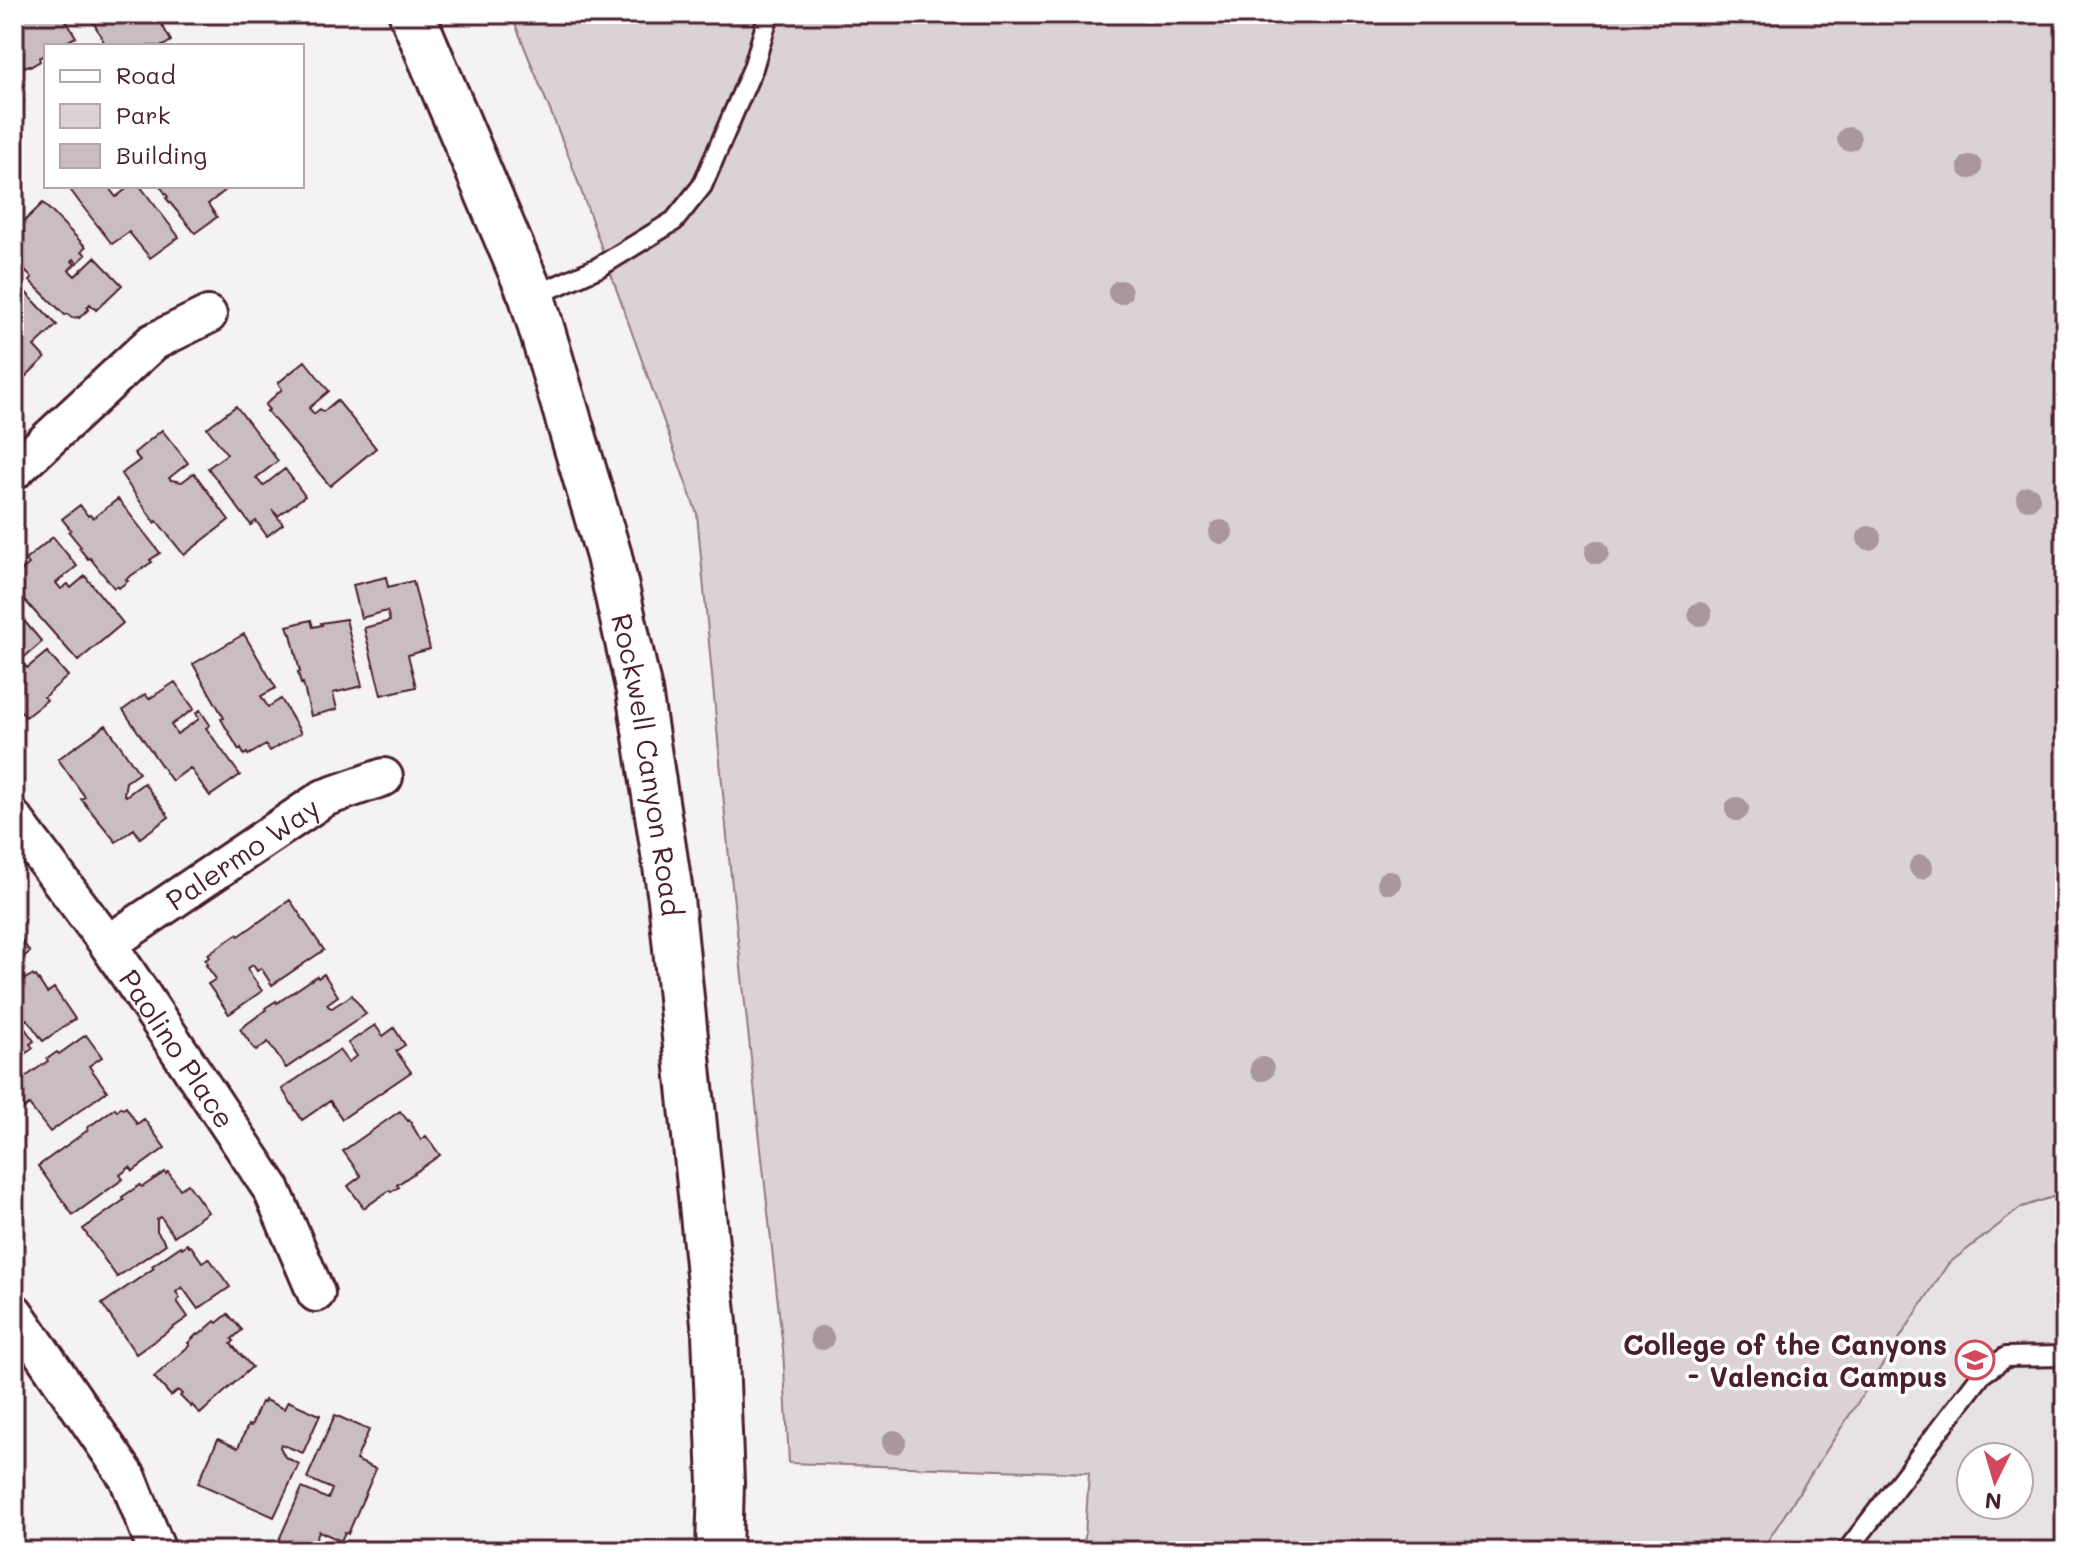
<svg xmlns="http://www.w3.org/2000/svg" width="2079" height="1565" font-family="Mali,sans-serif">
<rect width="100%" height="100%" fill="#f4f2f2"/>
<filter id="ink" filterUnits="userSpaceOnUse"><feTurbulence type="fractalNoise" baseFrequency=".0125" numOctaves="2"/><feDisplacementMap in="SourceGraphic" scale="16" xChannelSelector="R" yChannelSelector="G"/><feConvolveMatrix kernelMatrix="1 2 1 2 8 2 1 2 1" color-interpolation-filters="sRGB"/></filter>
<g filter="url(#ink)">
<path fill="#e7e2e3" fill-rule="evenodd" d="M2065,1193V1551H1761L1948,1264L2022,1207ZM1971,1457H2019V1505H1971Z"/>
<path fill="#dbd2d5" stroke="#927880" stroke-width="2" d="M511,14H2065V1193L2022,1207L1948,1264L1761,1551H1084L1089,1473L789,1463L783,1349L729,858L697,514L569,157Z"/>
<path fill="#cabdc1" stroke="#4a1f2b" stroke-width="2" d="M14,14H62L76,37L64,43L66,46H46V54L39,58L40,61L30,67L29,65L25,67L14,48Z
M89,14H128L126,15L131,24L149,14H156L171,41L163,46H106Z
M14,88L24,102L14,109Z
M70,186H112L109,188L116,197L130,186H140L179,237L150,258L129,232L112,244L80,203L69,188Z
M160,186H231L208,204L217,217L195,233L166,198L168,197Z
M43,203L86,247L82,251L86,255L77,263L74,259L72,261L75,264L69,270L75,276L95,257L122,285L96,310L90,304L87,307L89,309L79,318L78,317L72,318L67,314L65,315L30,281L32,278L15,261L14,262V231Z
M14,280L57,325L34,346L45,358L25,377L14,366Z
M305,361L329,391L309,408L314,414L320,409L323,412L337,400L376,448L330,486L267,411L269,410L265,405L282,389L278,383Z
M236,406L278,461L256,478L263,486L285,469L305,496L278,516L272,510L283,524L267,536L256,521L251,525L208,468L227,454L207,428Z
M162,430L188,463L169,478L171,480L182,482L194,473L229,520L184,555L157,521L155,523L121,474L140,460L134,453Z
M118,499L160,553L150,560L152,562L126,579L128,581L119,588L117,586L114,588L90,558L88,559L79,548L81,547L69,532L71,530L62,519L80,505L88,516L90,515L93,518Z
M53,537L77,566L56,583L61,589L68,584L71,588L85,576L123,623L78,661L14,588L17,585L14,581L15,579L14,577L29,564L25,560Z
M386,577L388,587L413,581L430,649L408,655L416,687L381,695L364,628L390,621L387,611L361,618L353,585Z
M14,609L42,642L21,660L27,668L47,652L68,676L44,697L47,700L26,717L14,704Z
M346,619L362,686L333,693L337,709L311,716L303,683L301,684L298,672H300L291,634H290L287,626L311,620L313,627L322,625L321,623Z
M244,634L276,688L261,696L268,707L281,699L301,733L270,751L266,745L248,755L247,753L244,755L241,748L239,750L221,719L224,718L193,664Z
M175,682L194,709L171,725L177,734L199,719L196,713L200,710L210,725L206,728L240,775L210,796L190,768L172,781L123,710L145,694L149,699Z
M106,725L139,773L126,782L124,794L126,796L144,783L169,817L140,838L134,829L116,842L81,799L85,797L58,759Z
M290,900L324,950L272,985L261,968L257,971L253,965L247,969L262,991L229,1014L208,984L216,979L206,965L208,964L205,960L210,957L208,954L237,934L239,936Z
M14,929L30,952L14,964Z
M324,974L338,996L327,1004L329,1007L332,1008L352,995L366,1014L286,1068L268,1042L256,1051L240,1029L266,1010L265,1008L276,1001L277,1003L317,976L318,978Z
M32,975L34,977L36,976L47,993L54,988L75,1019L43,1041L27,1019L21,1023L34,1041L30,1044L33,1048L14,1062V985Z
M375,1025L383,1036L394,1028L405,1045L396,1051L411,1072L342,1119L330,1101L302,1120L282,1089L339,1050L348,1062L357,1056L348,1043Z
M86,1035L102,1057L89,1066L107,1091L50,1132L29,1105L24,1109L14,1095V1085L48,1061L47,1059L57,1052L59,1054Z
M121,1107L123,1109L126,1107L137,1124L144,1119L165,1148L133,1171L130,1167L120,1175L123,1179L73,1215L38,1166L88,1130L87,1128L115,1108L117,1111Z
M400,1111L408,1121L409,1120L421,1140L426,1136L440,1155L397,1185L399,1187L391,1192L390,1190L364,1208L348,1186L361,1176L343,1151Z
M165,1172L166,1174L168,1172L180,1189L188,1184L208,1212L174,1236L161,1217L157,1219V1231L166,1244L117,1277L83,1229L124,1200L122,1197L140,1185L142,1187Z
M187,1244L189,1247L191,1246L202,1262L209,1258L230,1287L198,1309L182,1287L176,1292L180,1298L177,1301L188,1317L136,1354L102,1304L154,1268L152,1266L181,1246L182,1248Z
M228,1314L242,1330L232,1339L234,1341L231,1344L252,1367L200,1414L192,1405L191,1407L180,1396L182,1394L178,1390L171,1396L154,1377L190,1345L188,1343L197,1334L199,1335L215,1321L217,1323Z
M265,1400L284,1409L288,1401L320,1415L303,1453L281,1444L280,1447L285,1457L299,1464L274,1517L198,1483L218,1439L238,1448L248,1425L251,1426L261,1402L264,1403Z
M335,1415L369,1430L356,1460L376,1469L348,1534L345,1532L341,1541L319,1531L311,1551H274L302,1488L328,1499L332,1489L307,1478Z"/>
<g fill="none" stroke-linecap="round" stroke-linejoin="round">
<defs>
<path id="lane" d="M532,297L599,267L674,221L702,186L753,68L769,14
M1847,1551L1982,1374L2006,1357L2065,1356"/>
<g id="street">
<path d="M14,471L153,342L208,315"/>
<path id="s1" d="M14,819L108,944L272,1190L316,1293"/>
<path id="s2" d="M108,944L324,798L384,777"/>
<path d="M14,1312L128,1478L157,1551"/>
</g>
<g id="secondary">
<path id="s3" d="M412,14L532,297L609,556L639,691L671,899L715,1333L721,1483L719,1551"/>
</g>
</defs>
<use href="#lane" stroke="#4a1f2b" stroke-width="24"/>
<use href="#street" stroke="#4a1f2b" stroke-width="42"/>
<use href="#secondary" stroke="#4a1f2b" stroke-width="50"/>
<use href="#lane" stroke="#fff" stroke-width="18"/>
<use href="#street" stroke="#fff" stroke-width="36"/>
<use href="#secondary" stroke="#fff" stroke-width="44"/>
</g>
<g fill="#aa979c">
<circle cx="1849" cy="139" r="12"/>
<circle cx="1970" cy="167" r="12"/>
<circle cx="1120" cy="292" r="12"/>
<circle cx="2028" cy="498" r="12"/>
<circle cx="1221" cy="532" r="12"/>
<circle cx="1869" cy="538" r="12"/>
<circle cx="1597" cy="552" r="12"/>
<circle cx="1700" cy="614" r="12"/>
<circle cx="1737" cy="809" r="12"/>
<circle cx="1921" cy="867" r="12"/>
<circle cx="1389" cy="882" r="12"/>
<circle cx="1262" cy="1069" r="12"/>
<circle cx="822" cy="1338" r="12"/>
<circle cx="894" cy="1442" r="12"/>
</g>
</g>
<defs>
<symbol id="university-ring" viewBox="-11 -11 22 22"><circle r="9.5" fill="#fff" stroke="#d1495b" stroke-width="1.5"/><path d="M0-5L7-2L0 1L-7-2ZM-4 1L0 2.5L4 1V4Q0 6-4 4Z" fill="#d1495b"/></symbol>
</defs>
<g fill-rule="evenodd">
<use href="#university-ring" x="1953" y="1338" width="44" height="44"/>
</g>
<g text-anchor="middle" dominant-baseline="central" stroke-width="7" stroke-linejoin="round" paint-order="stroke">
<g font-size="28" fill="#4a1f2b" stroke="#fff">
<text stroke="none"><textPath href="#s3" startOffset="790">Rockwell Canyon Road</textPath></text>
<text stroke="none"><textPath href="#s2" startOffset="162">Palermo Way</textPath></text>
<text stroke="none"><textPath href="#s1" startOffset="282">Paolino Place</textPath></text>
</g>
<g font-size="28" font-weight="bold" fill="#4a1f2b" stroke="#fff" text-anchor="end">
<text x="1947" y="1344">College of the Canyons<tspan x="1947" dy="32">- Valencia Campus</tspan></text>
</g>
</g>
<rect width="2079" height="1565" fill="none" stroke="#fff" stroke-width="48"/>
<rect x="24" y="24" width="2031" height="1517" fill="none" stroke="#4a1f2b" stroke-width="3" filter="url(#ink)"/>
<rect x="44" y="44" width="260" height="144" fill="#ffffff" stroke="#b7a5aa" stroke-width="2"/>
<rect x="60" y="70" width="40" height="12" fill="#ffffff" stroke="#b7a5aa" stroke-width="2"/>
<text x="116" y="84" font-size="24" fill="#4a1f2b">Road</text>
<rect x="60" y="104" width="40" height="24" fill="#dbd2d5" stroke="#b7a5aa" stroke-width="2"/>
<text x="116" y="124" font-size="24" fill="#4a1f2b">Park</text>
<rect x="60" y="144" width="40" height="24" fill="#cabdc1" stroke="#b7a5aa" stroke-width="2"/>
<text x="116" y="164" font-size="24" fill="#4a1f2b">Building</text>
<g transform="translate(1995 1481) rotate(185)"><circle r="38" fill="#ffffff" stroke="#b7a5aa" stroke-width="2"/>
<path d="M0-6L14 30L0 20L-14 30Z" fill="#d1495b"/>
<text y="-12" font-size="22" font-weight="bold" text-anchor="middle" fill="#4a1f2b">N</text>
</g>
</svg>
